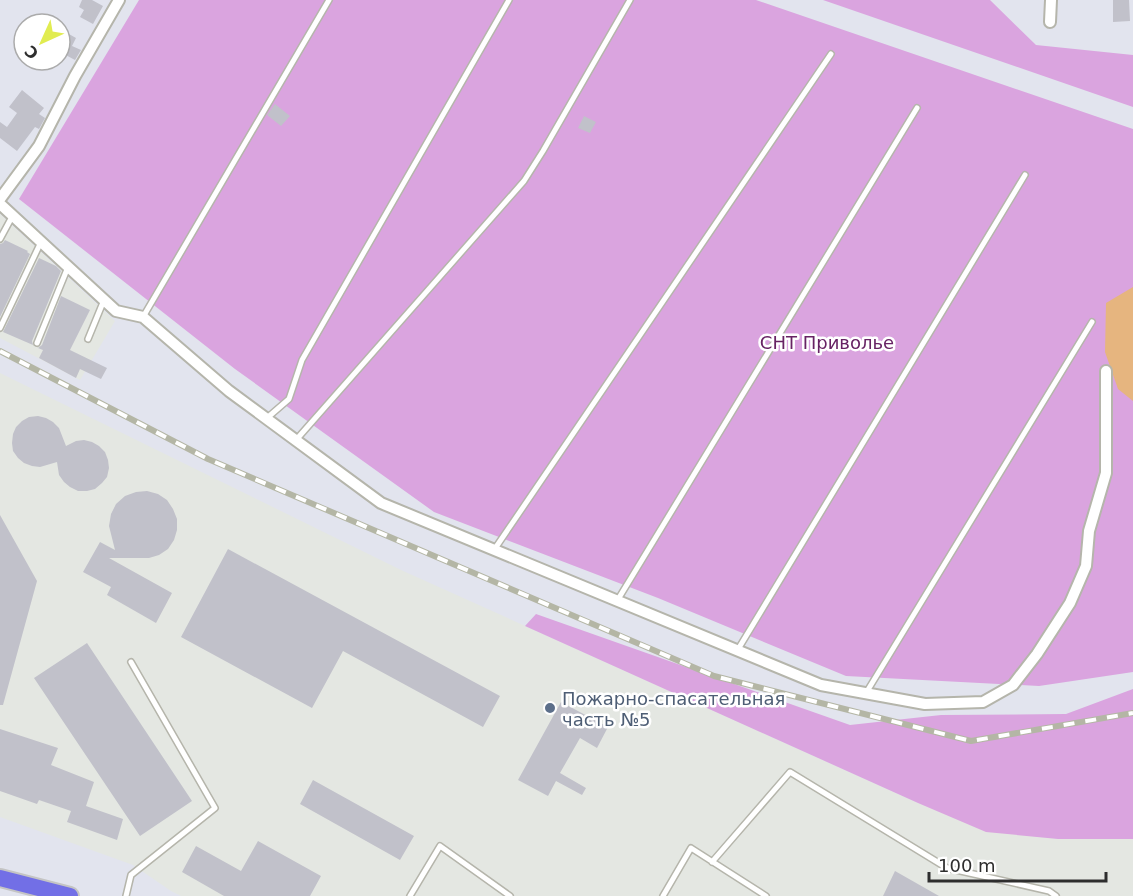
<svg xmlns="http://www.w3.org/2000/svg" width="1133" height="896" font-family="'DejaVu Sans',sans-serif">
<rect width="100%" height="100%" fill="#e2e4ee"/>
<path fill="#e4e7e2" d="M0,214L115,321L80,380L0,338Z
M0,373L401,570L918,803L1058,839H1133V896H181L171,891L133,865L0,817Z"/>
<path fill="#daa4df" d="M139,0H756L1133,129V672L1039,686L846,676L658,598L434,512L235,369L19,199Z
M823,0H990L1036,45L1133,55V107Z
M536,614L850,725L941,715L1066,714L1133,689V839H1058L986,832L918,803L525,626Z"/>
<path fill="#e6b57f" d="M1133,287V401L1118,389L1105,352L1106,303Z"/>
<path fill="#c1c1ca" d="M82,0H92L103,6L93,24L80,17L84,10L79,7Z
M1113,0H1129L1130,21L1113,22Z
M60,29L76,38L72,46L81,50L75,60L60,52Z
M22,90L44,108L39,114L45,118L39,129L35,127L17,151L0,138V122L7,127L17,113L9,107Z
M275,104L290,116L281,126L267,115Z
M584,116L596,122L590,133L578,128Z
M5,240L28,251L27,252L30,254L0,317V244L3,243Z
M39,258L56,266L61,271L32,341L33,345L3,332Z
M61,296L90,310L70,350L107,368L101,379L80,369L76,378L39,358L43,350L38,348L42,345Z
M38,416L46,418L53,422L59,428L66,446L76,441L84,440L92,442L99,446L105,452L108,460L109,468L107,477L102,483L95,489L87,491H78L70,487L64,482L59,475L57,462L40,467L32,466L24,463L18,458L13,451L12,443L13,434L16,427L22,421L29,417Z
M147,491L158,494L167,500L173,509L177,519V530L174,540L168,549L159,555L149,558H109L172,593L156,623L107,595L111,587L83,572L100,542L115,550L109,526L111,514L116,504L125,496L136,492Z
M0,515L37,581L3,705H0Z
M228,549L500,696L483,727L343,651L312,708L181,637Z
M87,643L192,801L140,836L34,678Z
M561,702L608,727L597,748L580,738L560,773L586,788L582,795L556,781L548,796L518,780Z
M0,729L58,748L51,765L94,782L86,806L123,819L117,840L67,822L71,811L39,800L37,804L0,791Z
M313,780L414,836L400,860L300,804Z
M258,841L321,876L310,896H224L182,872L196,846L241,871Z
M895,871L939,896H883Z"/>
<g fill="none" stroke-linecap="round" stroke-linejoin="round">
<defs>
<path id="lane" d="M0,239L13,215
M143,317L329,0
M0,328L41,242
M88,339L104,300
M37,343L68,267
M267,418L289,399L302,360L509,0
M296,440L524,181L543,151L630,0
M494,550L831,54
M617,601L917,108
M737,651L1025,175
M866,693L1092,322
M712,862L790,772L947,868L1049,891L1056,896
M126,896L131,875L215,808L131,662
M410,896L440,846L510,896
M663,896L691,848L766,896"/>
<path id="street" d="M1050,22L1051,0
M0,199L39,146L75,76L119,0
M0,204L116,311L143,317L229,391L381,503L821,685L925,704L983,702L1013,685L1037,654L1070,603L1086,566L1089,531L1106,473V371"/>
<path id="primary" d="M0,878L70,896"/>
</defs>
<use href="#lane" stroke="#b5b5ab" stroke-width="8"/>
<use href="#street" stroke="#b5b5ab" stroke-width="14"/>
<use href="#primary" stroke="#c4c4c4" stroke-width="20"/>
<use href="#lane" stroke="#fff" stroke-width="5"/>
<use href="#street" stroke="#fff" stroke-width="10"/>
<use href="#primary" stroke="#726fe6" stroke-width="16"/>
<defs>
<path id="rail" d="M0,351L208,459L714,676L971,741L1133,713"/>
</defs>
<use href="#rail" stroke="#b4b6a5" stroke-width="6"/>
<use href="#rail" stroke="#fff" stroke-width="4" stroke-dasharray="11" stroke-linecap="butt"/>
</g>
<circle fill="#5c6f8a" stroke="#fff" stroke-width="2" cx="550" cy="708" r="6"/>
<g text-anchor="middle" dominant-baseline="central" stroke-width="5" stroke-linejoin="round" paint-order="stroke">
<g font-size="18" fill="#672264" stroke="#fff">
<text x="827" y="342">СНТ Приволье</text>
</g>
<g font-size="18" fill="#4e5e75" stroke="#fff" text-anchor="start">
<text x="562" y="698">Пожарно-спасательная<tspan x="562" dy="21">часть №5</tspan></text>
</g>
</g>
<g transform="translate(42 42) rotate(225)"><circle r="28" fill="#ffffff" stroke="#ababab" stroke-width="1.5"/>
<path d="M0-4.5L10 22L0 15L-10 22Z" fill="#e1ec51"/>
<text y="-9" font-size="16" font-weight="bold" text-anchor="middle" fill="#2e2e2e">С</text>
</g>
<path d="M929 872v9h177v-9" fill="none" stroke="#2e2e2e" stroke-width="3"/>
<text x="938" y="872" font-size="18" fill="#2e2e2e" stroke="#ffffff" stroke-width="4.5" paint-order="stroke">100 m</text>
</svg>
